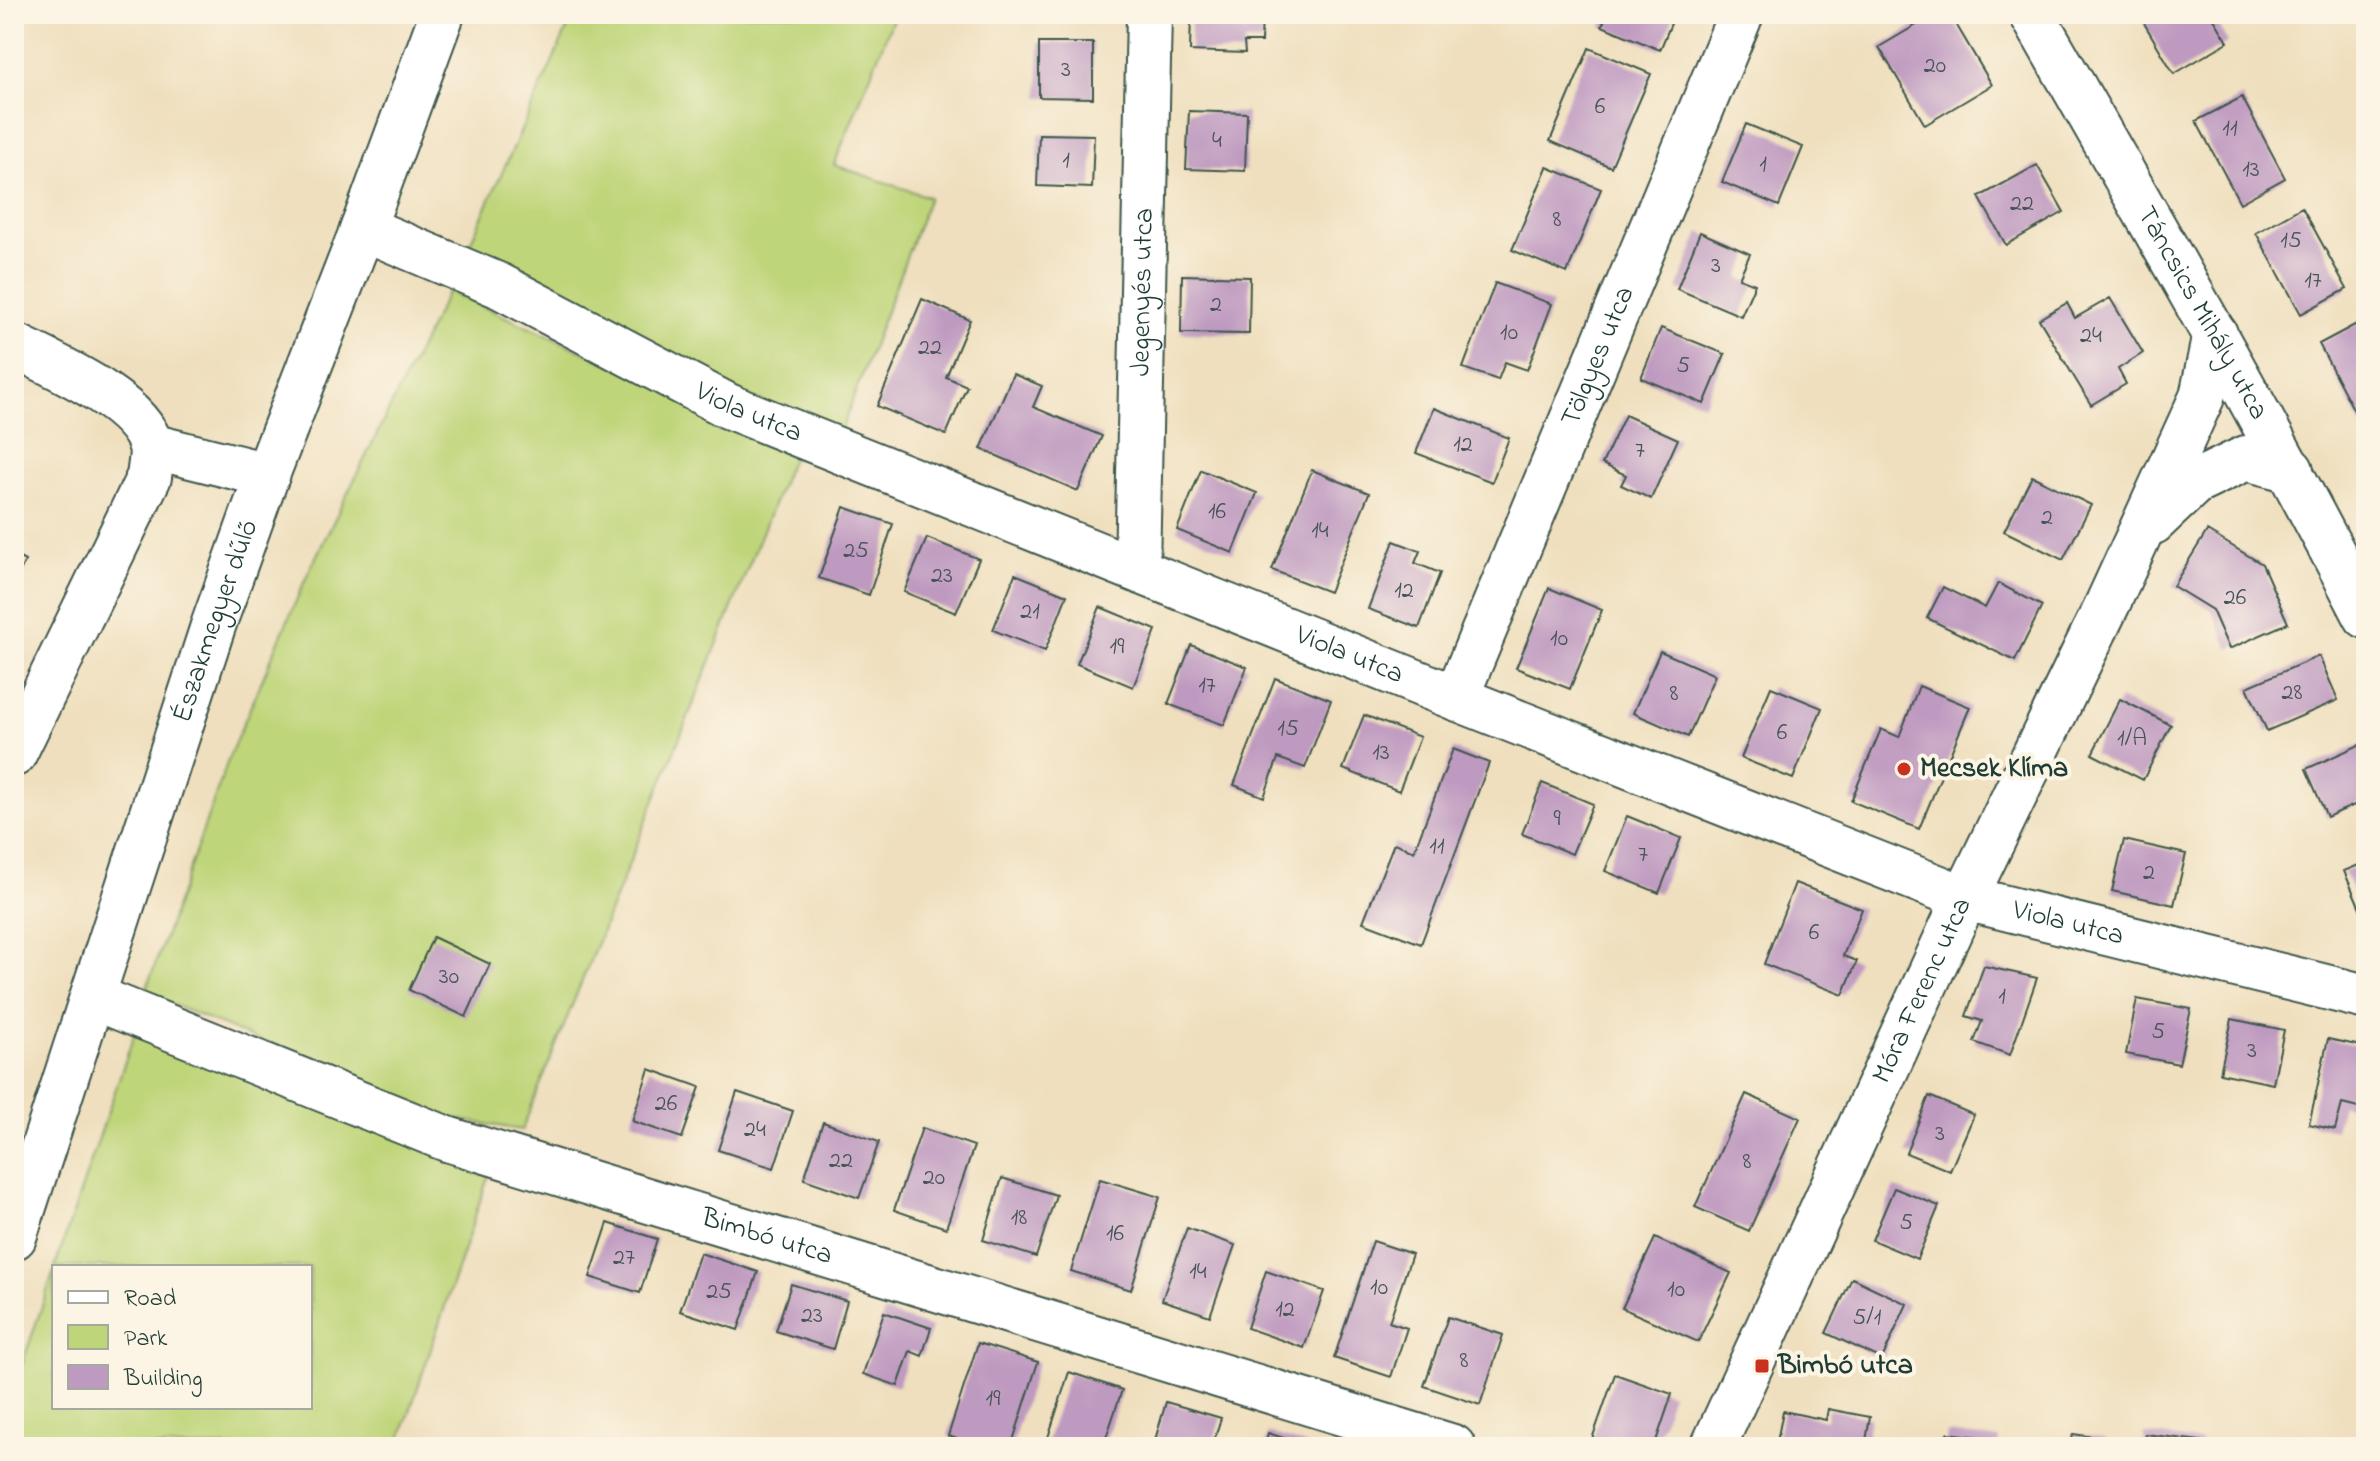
<svg xmlns="http://www.w3.org/2000/svg" width="2380" height="1461" font-family="'Indie Flower',sans-serif">
<rect width="100%" height="100%" fill="#fcf5e5"/>
<filter id="ink" filterUnits="userSpaceOnUse"><feTurbulence type="fractalNoise" baseFrequency=".0125" numOctaves="2"/><feDisplacementMap in="SourceGraphic" scale="16" xChannelSelector="R" yChannelSelector="G"/><feConvolveMatrix kernelMatrix="1 2 1 2 8 2 1 2 1" color-interpolation-filters="sRGB"/></filter>
<filter id="wash" filterUnits="userSpaceOnUse"><feTurbulence type="fractalNoise" baseFrequency=".006" numOctaves="4" result="noise"/><feDisplacementMap in="SourceGraphic" scale="32" xChannelSelector="R" yChannelSelector="G"/><feGaussianBlur stdDeviation="1.8" result="paint"/><feColorMatrix in="noise" values="0 0 0 0 0 0 0 0 0 0 0 0 0 0 0 0 0 1.4 0 .05"/><feComposite in="paint" operator="in"/></filter>
<g filter="url(#wash)">
<rect width="100%" height="100%" fill="#efdfbe"/>
<path fill="#bfd57a" stroke="#6f8957" stroke-width="2" d="M574,14H895L834,165L929,197L839,436L745,396L467,250Z
M448,291L796,448L522,1130L442,1117L145,993L231,752L309,571Z
M136,1029L495,1156L398,1447H14V1388L54,1271V1407H310V1267H55Z"/>
<g id="blocks">
<path fill="#be99c0" d="M1191,14H1262L1261,42H1244L1245,53L1190,51Z
M1607,14H1675L1660,50L1602,26Z
M1935,14H1950L1992,85L1925,125L1879,47Z
M2160,14H2211L2228,42L2174,74L2144,23Z
M1039,43H1093V98L1039,97Z
M1589,48L1651,74L1611,167L1550,141Z
M2242,97L2285,178L2240,203L2196,121Z
M1189,111L1247,113L1245,171L1186,169Z
M1746,124L1803,147L1779,206L1722,182Z
M1039,134L1094,135L1092,188L1037,186Z
M2037,165L2064,212L2006,245L1979,197Z
M1547,167L1601,189L1567,273L1512,250Z
M2302,207L2347,289L2301,314L2256,233Z
M1700,232L1750,254L1739,278L1755,284L1741,316L1677,289Z
M1182,275L1250,277L1249,334L1181,333Z
M1495,283L1552,304L1527,370L1505,362L1498,380L1463,368Z
M2110,298L2143,353L2118,369L2126,384L2091,405L2039,319L2067,303L2075,318Z
M922,299L970,320L946,377L967,386L946,435L877,406Z
M2366,319V424L2362,426L2319,344Z
M1661,328L1725,354L1704,404L1641,378Z
M1013,374L1042,386L1033,407L1102,436L1078,491L981,449Z
M1434,408L1509,438L1492,482L1416,453Z
M1625,415L1678,439L1651,499L1621,485L1626,475L1602,464Z
M1201,470L1257,493L1233,553L1177,530Z
M1312,470L1369,493L1329,592L1272,570Z
M2032,476L2091,505L2063,560L2004,531Z
M844,507L893,524L869,595L819,578Z
M2207,531L2262,564L2288,623L2229,649L2212,610L2173,586Z
M927,538L979,559L956,613L904,592Z
M1394,541L1420,551L1415,563L1440,573L1419,628L1368,609Z
M14,555L25,561L14,583Z
M1015,574L1067,595L1045,651L993,630Z
M1998,583L2042,606L2015,661L1927,618L1943,587L1985,608Z
M1549,588L1602,610L1570,689L1516,668Z
M1100,607L1156,630L1133,687L1077,664Z
M1191,645L1247,667L1224,725L1168,704Z
M1660,651L1715,675L1688,737L1633,713Z
M2319,656L2338,700L2267,731L2247,687Z
M1275,678L1331,700L1305,768L1278,758L1264,797L1234,785Z
M1919,686L1970,707L1919,829L1851,801L1881,729L1899,737Z
M1771,687L1822,708L1793,779L1741,758Z
M2120,699L2171,725L2143,780L2092,754Z
M1364,715L1420,737L1399,791L1343,769Z
M2359,745L2366,761V800L2327,817L2306,769Z
M1453,749L1489,763L1421,944L1363,922L1394,843L1414,851Z
M1542,783L1593,804L1572,854L1522,834Z
M1627,816L1681,838L1659,893L1605,871Z
M2124,840L2186,854L2174,905L2112,891Z
M2366,862V922L2344,871Z
M1795,883L1862,909L1843,956L1857,961L1843,995L1764,964Z
M433,937L490,964L466,1017L409,990Z
M1984,966L2037,978L2010,1055L1974,1042L1982,1021L1966,1016Z
M2137,999L2191,1009L2179,1064L2126,1054Z
M2232,1019L2284,1030L2273,1084L2220,1073Z
M2328,1039L2366,1047V1110L2342,1104L2335,1130L2309,1124Z
M649,1069L700,1087L682,1138L632,1121Z
M737,1092L793,1111L774,1168L718,1150Z
M1746,1094L1800,1118L1749,1231L1695,1207Z
M1929,1096L1974,1115L1950,1171L1906,1153Z
M823,1122L879,1142L859,1198L804,1179Z
M922,1128L974,1146L946,1228L894,1210Z
M1002,1178L1056,1195L1036,1257L983,1240Z
M1100,1179L1160,1197L1131,1290L1071,1271Z
M1894,1188L1939,1206L1917,1259L1872,1240Z
M608,1223L657,1239L640,1293L590,1277Z
M1187,1228L1235,1245L1210,1316L1162,1300Z
M1655,1238L1731,1273L1698,1342L1622,1308Z
M1373,1241L1412,1254L1389,1322L1407,1328L1391,1377L1334,1358Z
M700,1253L758,1272L738,1330L680,1311Z
M1266,1271L1324,1291L1304,1348L1247,1328Z
M1852,1278L1907,1304L1882,1359L1826,1333Z
M791,1284L847,1301L833,1349L776,1331Z
M884,1312L931,1328L922,1356L910,1351L898,1386L863,1374Z
M1448,1317L1503,1335L1480,1405L1424,1386Z
M978,1343L1038,1362L1011,1447H982L948,1436Z
M1069,1372L1122,1390L1103,1447H1045Z
M1615,1374L1672,1394L1654,1447H1604L1591,1442Z
M1166,1402L1221,1418L1212,1447H1153Z
M1828,1409L1870,1417L1865,1447H1776L1783,1411L1826,1420Z
M1268,1433L1308,1446V1447H1264Z
M1947,1433L1999,1439L1998,1447H1945Z
M2073,1434L2107,1439L2106,1447H2071Z
M2145,1434L2201,1441L2200,1447H2144Z"/>
</g>
</g>
<g filter="url(#ink)">
<use href="#blocks" fill-opacity="0" stroke="#3e5549" stroke-width="2"/>
<g fill="none" stroke-linecap="round" stroke-linejoin="round">
<defs>
<g id="minor">
<path id="s1" d="M2032,14C2146,213 2261,412 2366,616"/>
<path id="s2" d="M363,228L498,285L728,406L1456,698L1965,898L2366,997"/>
<path d="M14,345C53,365 139,401 151,446C153,455 150,468 149,477L14,754"/>
<path d="M151,446L267,475"/>
<path d="M2153,522L2194,483L2246,458L2291,470"/>
<path id="s3" d="M1137,568L1149,14"/>
<path id="s4" d="M1456,698L1741,14"/>
<path id="s5" d="M93,997L447,1139L1453,1447"/>
<path id="s6" d="M14,1237L213,626L267,475L363,228L442,14"/>
<path id="s7" d="M1713,1447L1965,898L2108,603L2202,397L2215,334"/>
</g>
</defs>
<use href="#minor" stroke="#3e5549" stroke-width="48"/>
<use href="#minor" stroke="#fff" stroke-width="44"/>
</g>
</g>
<g fill="#c8321e" stroke="#fcf5e5" stroke-width="3">
<circle cx="1904" cy="769" r="8"/>
<rect x="1754" y="1358" width="16" height="16" rx="4"/>
</g>
<g text-anchor="middle" dominant-baseline="central" stroke-width="8" stroke-linejoin="round" paint-order="stroke">
<g font-size="24" fill="#475457">
<text x="1935" y="66">20</text>
<text x="1066" y="70">3</text>
<text x="1600" y="107">6</text>
<text x="2230" y="129">11</text>
<text x="1217" y="141">4</text>
<text x="1066" y="161">1</text>
<text x="1763" y="165">1</text>
<text x="2251" y="170">13</text>
<text x="2022" y="204">22</text>
<text x="1557" y="220">8</text>
<text x="2291" y="241">15</text>
<text x="1716" y="266">3</text>
<text x="2313" y="281">17</text>
<text x="1216" y="305">2</text>
<text x="1509" y="333">10</text>
<text x="2091" y="336">24</text>
<text x="930" y="348">22</text>
<text x="1683" y="366">5</text>
<text x="1463" y="445">12</text>
<text x="1640" y="451">7</text>
<text x="1217" y="512">16</text>
<text x="2047" y="518">2</text>
<text x="1320" y="531">14</text>
<text x="856" y="551">25</text>
<text x="942" y="576">23</text>
<text x="1404" y="591">12</text>
<text x="2235" y="598">26</text>
<text x="1030" y="612">21</text>
<text x="1559" y="639">10</text>
<text x="1117" y="647">19</text>
<text x="1207" y="686">17</text>
<text x="2292" y="693">28</text>
<text x="1674" y="694">8</text>
<text x="1288" y="729">15</text>
<text x="1782" y="733">6</text>
<text x="2132" y="739">1/A</text>
<text x="1381" y="753">13</text>
<text x="1557" y="819">9</text>
<text x="1437" y="847">11</text>
<text x="1643" y="855">7</text>
<text x="2149" y="873">2</text>
<text x="1814" y="933">6</text>
<text x="449" y="977">30</text>
<text x="2002" y="997">1</text>
<text x="2158" y="1032">5</text>
<text x="2252" y="1051">3</text>
<text x="666" y="1104">26</text>
<text x="755" y="1130">24</text>
<text x="1940" y="1134">3</text>
<text x="841" y="1161">22</text>
<text x="1747" y="1162">8</text>
<text x="934" y="1178">20</text>
<text x="1019" y="1218">18</text>
<text x="1906" y="1223">5</text>
<text x="1115" y="1234">16</text>
<text x="624" y="1258">27</text>
<text x="1198" y="1272">14</text>
<text x="1379" y="1288">10</text>
<text x="1676" y="1290">10</text>
<text x="719" y="1292">25</text>
<text x="1285" y="1310">12</text>
<text x="812" y="1316">23</text>
<text x="1867" y="1318">5/1</text>
<text x="1464" y="1361">8</text>
<text x="993" y="1399">19</text>
</g>
<g font-size="28" fill="#1f3d34" stroke="#fcf5e5">
<text stroke="none"><textPath href="#s3" startOffset="276">Jegenyés utca</textPath></text>
<text stroke="none"><textPath href="#s1" startOffset="344">Táncsics Mihály utca</textPath></text>
<text stroke="none"><textPath href="#s4" startOffset="370">Tölgyes utca</textPath></text>
<text stroke="none"><textPath href="#s2" startOffset="428">Viola utca</textPath></text>
<text stroke="none"><textPath href="#s6" startOffset="648">Északmegyer dűlő</textPath></text>
<text stroke="none"><textPath href="#s2" startOffset="1076">Viola utca</textPath></text>
<text stroke="none"><textPath href="#s2" startOffset="1844">Viola utca</textPath></text>
<text stroke="none"><textPath href="#s7" startOffset="502">Móra Ferenc utca</textPath></text>
<text stroke="none"><textPath href="#s5" startOffset="716">Bimbó utca</textPath></text>
</g>
<g font-size="28" font-weight="bold" fill="#1f3d34" stroke="#fcf5e5" text-anchor="start">
<text x="1920" y="769">Mecsek Klíma</text>
<text x="1778" y="1366">Bimbó utca</text>
</g>
</g>
<rect width="2380" height="1461" fill="none" stroke="#fcf5e5" stroke-width="48"/>
<rect x="52" y="1265" width="260" height="144" fill="#fcf5e5" stroke="#a4ab9e" stroke-width="2"/>
<rect x="68" y="1291" width="40" height="12" fill="#ffffff" stroke="#a4ab9e" stroke-width="2"/>
<text x="124" y="1305" font-size="24" fill="#1f3d34">Road</text>
<rect x="68" y="1325" width="40" height="24" fill="#bfd57a" stroke="#a4ab9e" stroke-width="2"/>
<text x="124" y="1345" font-size="24" fill="#1f3d34">Park</text>
<rect x="68" y="1365" width="40" height="24" fill="#be99c0" stroke="#a4ab9e" stroke-width="2"/>
<text x="124" y="1385" font-size="24" fill="#1f3d34">Building</text>
</svg>
